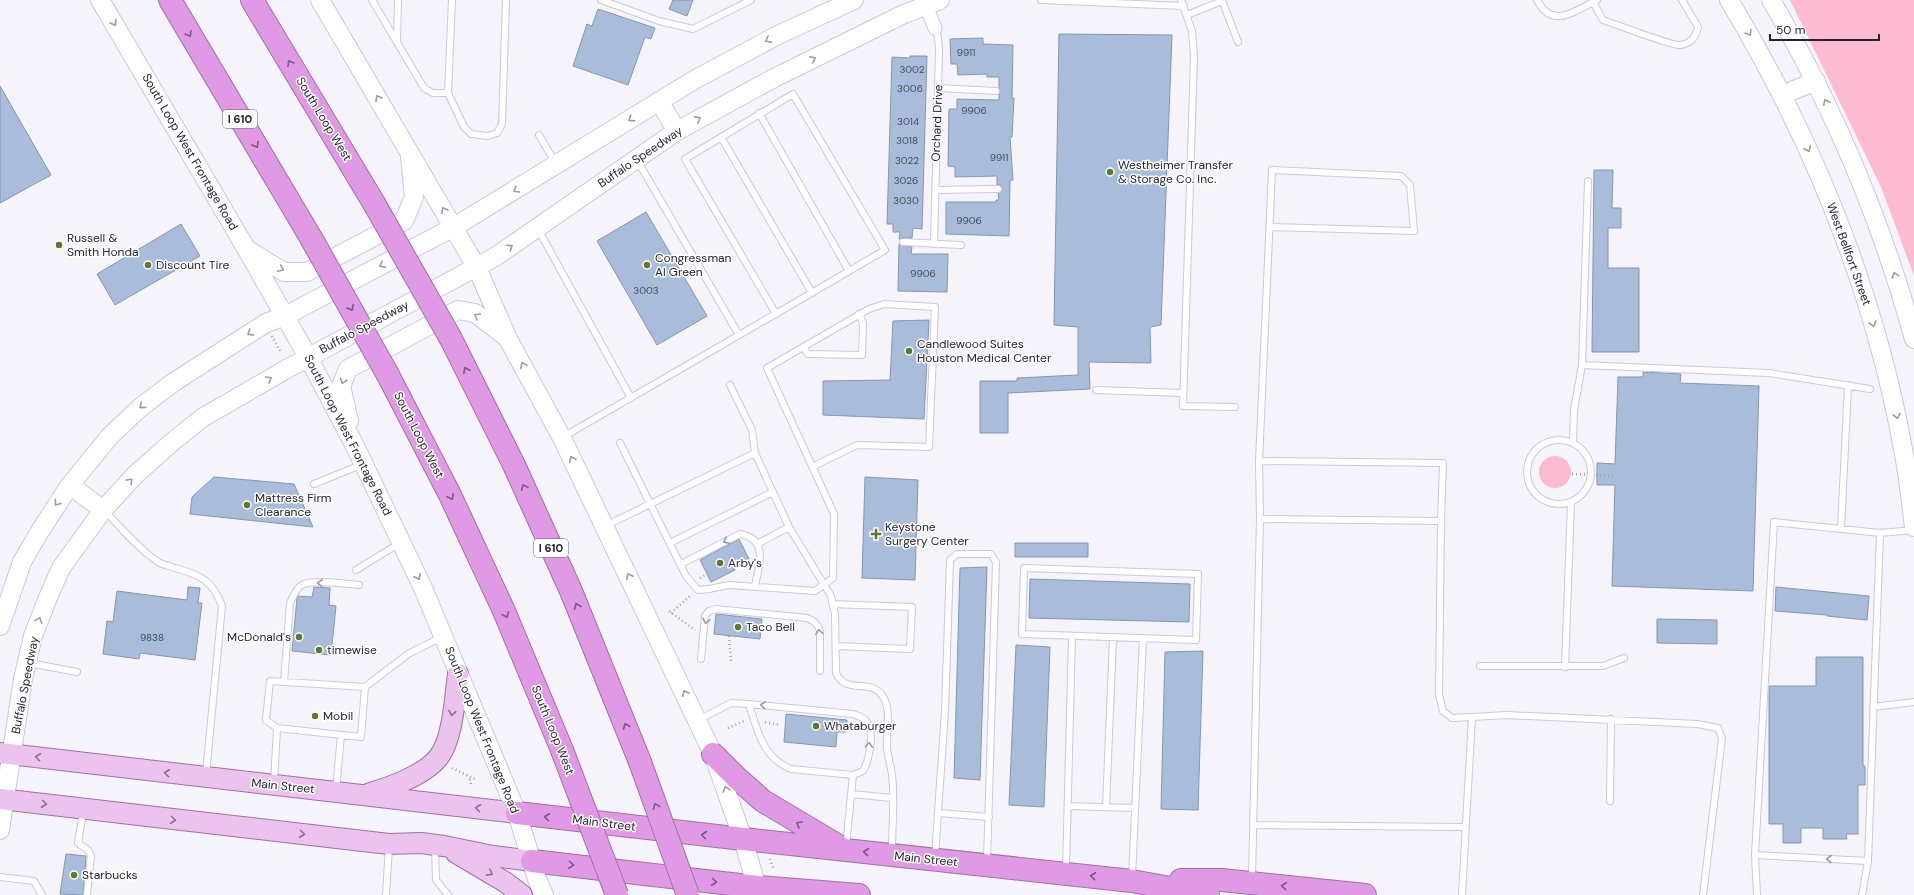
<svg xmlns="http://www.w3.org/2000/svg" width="1914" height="895" font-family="'DM Sans',sans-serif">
<rect width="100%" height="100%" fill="#f5f4fb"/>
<path fill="#fcbbd0" d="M1790,0H1914V276L1881,187Z
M1539 472a16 16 0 1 1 32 0a16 16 0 1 1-32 0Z"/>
<path fill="#a9bdda" stroke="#8396b2" d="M673,0H693L687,16L669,9Z
M598,9L655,28L651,39L645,37L628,85L573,66L587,24L592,26Z
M1059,34L1172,35L1161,325L1150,327L1151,363L1089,362L1090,389L1008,393V433H980V381H1017V378L1078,375V327L1054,325Z
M983,38V44L1013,45L1012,98H1014L1012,137H1010L1013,180H1010L1009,236L946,234V202H996V200H999L998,193L1002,189L1000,185H997V176L955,177V167L948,166L949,109H957V99L999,100V77H987V74L958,75L957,64H951L950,39Z
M910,56H927L922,229L913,228L912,238H903L899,239L900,232H893V224H887L892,57L910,58Z
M0,86L51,175L0,203Z
M1594,170H1613L1612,208H1621V228H1608V268H1639V352H1592Z
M646,212L707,316L657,345L597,241Z
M181,224L200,256L115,305L97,274Z
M899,244L912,247L911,254H948L947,292L898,291Z
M929,320L924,419L823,415V381L890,380L893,321Z
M1643,372L1681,374L1680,383L1759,386L1753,591L1612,586L1615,485H1597V463L1615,464L1618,377H1643Z
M214,477L294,484L313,527L190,514L192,497Z
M865,477L918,480L915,580L862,578Z
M739,539L749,559L733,567L735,570L711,582L700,560Z
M1015,543H1088V557H1015Z
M987,567L980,780L954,778L960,568Z
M1030,579L1190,584L1189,622L1029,618Z
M188,587L200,588L198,603H202L195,660L140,653L139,659L103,654L107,621L113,622L117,591L187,600Z
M314,587L330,588L329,605L336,606L331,655L292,651L297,598L298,596L312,597Z
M1776,587L1869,596L1867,620L1827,616V615L1775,611Z
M716,614L762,619L760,639L714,634Z
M1657,619L1717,620V644L1657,643Z
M1016,645L1050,647L1044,807L1009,805Z
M1203,651L1198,810L1161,809L1165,652Z
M1816,657H1863V766H1865V785H1858V834H1846L1847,839H1823V828H1801V843H1783V824H1769V686H1816Z
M786,714L847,720L846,732H837L836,747L784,742Z
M66,854L86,856L83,895L60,894Z"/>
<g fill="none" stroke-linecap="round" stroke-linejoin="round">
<defs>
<path id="lane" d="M372,0L424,88L433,93H448
M452,0L448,93L464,127L471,134L488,136L497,133L502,124L506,0
M601,0L659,21L693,29L751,0
M1041,0L1184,6
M1181,0L1192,31L1194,56L1183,406L1235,407
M1222,0L1238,42
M1537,0C1552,30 1575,11 1597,0
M1593,2L1603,20C1616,24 1671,46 1680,45C1690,44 1696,37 1698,27L1682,0
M1187,15L1222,1
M397,42L398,0
M938,88L996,91
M759,113L849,271
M539,135L556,164
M721,137L812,293
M637,160L739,335
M935,190L998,189
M538,229L631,398
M903,242L961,245
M934,244L939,50L938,37L935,28
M803,347L808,354L862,355L863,323L859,314
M1582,365L1769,373L1870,389
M730,385L752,430L755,453L789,527L831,596L835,614L836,673C846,695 869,678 882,695C892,709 886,730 887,746C887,756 891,765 892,775C895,799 892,827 892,851
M1096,390L1183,393
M563,437C670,375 778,313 885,250L793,94L685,159L776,314
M1527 472a32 32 0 1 1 64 0a32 32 0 1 1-64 0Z
M620,443L686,576L698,590L709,589L729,585L815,591L833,578L834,514L767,368L869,309L884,304L935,307L929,447L857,445L812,467
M1573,443L1574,410L1582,365L1588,181
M1259,461L1272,170L1401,176L1410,185L1414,231L1270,227
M314,484L363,464
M105,511C121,528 138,548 158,562C163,565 170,566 175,568C201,575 213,581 222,606L206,774
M1260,519L1259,461L1443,463L1441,521
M605,526L755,453
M1841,529L1848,385
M670,543L773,492
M757,544L789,527
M681,564L740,534C769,539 759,566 755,586
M1024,568L1198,574L1196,640L1022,634Z
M356,570L400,543
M833,604L912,607L910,649L836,646
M701,659L705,616L709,611L716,609L807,618C814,621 818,624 820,631V671
M29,663L77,672
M1480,666H1603L1624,658
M1565,667L1571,502
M284,682L290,603C293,597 295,589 302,585C313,579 345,584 359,585
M365,687L361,737L277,728L266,720L270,681L365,687L408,654L442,637
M749,704L853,714C858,716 864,717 867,722C875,732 869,761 863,771L853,775
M1873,707L1914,702
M698,720L731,703L749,704C757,730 763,758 791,769L853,775L846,846
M274,783L277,728
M336,789L341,735
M851,794L892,798
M1610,801L1611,719
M1068,806L1135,808
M1106,807L1113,638
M83,812L78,843L88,850L91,855L87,895
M939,813L989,817
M1253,825L1464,827
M435,847L436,880L448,895
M1755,855L1868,861
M935,856L945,711L950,560L957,554H991L996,562L987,862
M1066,870L1072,636
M0,877L34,881L42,895
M1132,877L1143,638
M1252,879L1260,519L1441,521L1439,695L1443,711L1452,718L1472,717
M386,895L389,847
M1462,895L1472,717L1506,715L1697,724L1718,728L1722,738L1703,895
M1757,895L1755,855L1774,522L1880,533L1914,530
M1862,895L1868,861L1880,533"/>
<path id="street" d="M926,6L935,28"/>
<path id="secondary" d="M100,0L247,250L308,357L355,446L423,588L517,813L537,879L544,895
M320,0L477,268L508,339L562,438L713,754L743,839L759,895
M1729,0C1812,138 1874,290 1903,449C1908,475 1911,501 1914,527
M1771,0C1834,108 1881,218 1914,339
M1782,95L1816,81
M659,101L677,131
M248,250L284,272H307L404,221L414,197L410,157
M349,421L341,386L348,369L458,310L475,313L506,337
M70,485L103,510
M0,626L22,562L40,531L70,485L110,436L142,406L174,382L266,323L285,316L454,227L694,80L778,35L854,0
M0,830L23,679L33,636L47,600L61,568L103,510L135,475L171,443L202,418L285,370L495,257L677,131L774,78L904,14L940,0"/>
<path id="primary" d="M0,753L517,813
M370,793C391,787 424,775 438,758C453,740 455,697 458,674
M0,799L389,844L421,843L444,846L493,856L532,861
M456,853L505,882L522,895"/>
<path id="highway" d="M170,0L311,238
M252,0L375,205
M451,339L514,465L571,591L640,762
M388,375L450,495L504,611L562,750
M713,754L737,778L763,801L837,845
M517,813L743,839L1132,881L1208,895
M532,861L757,887L859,895
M1181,880H1222L1365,895"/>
</defs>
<use href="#lane" stroke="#cac6e8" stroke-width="8"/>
<use href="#street" stroke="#cac6e8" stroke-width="15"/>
<use href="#secondary" stroke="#cac6e8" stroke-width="20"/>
<use href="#primary" stroke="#9f70a6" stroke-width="22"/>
<use href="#highway" stroke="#9f70a6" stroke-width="24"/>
<path stroke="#a5a3ad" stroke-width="2.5" stroke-dasharray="1 3" stroke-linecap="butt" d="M272,336L281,353
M1572,474L1615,476
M700,578L707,574
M669,611L695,630
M671,613L690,596
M729,636L731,662
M765,722L780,725
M728,728L744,721
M452,768L475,779
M471,784L470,780L473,778
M770,859L774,870"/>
<use href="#lane" stroke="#fff" stroke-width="6"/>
<use href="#street" stroke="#fff" stroke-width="13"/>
<use href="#secondary" stroke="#fff" stroke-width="18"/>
<use href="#primary" stroke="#ecc2ef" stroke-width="20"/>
<use href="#highway" stroke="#e099e5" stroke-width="22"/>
<defs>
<path id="highway-bridge" d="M375,205L451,339
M311,238L388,375
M562,750L617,895
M640,762L688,895"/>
</defs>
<use href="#highway-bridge" stroke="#9f70a6" stroke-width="24" stroke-linecap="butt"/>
<use href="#highway-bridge" stroke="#e099e5" stroke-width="22"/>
</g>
<defs><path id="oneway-chevron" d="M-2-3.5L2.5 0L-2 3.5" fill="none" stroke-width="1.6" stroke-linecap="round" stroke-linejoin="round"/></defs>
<g stroke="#9d9ca2">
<use href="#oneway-chevron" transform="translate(114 23) rotate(59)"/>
<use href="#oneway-chevron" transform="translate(1749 33) rotate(59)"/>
<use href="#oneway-chevron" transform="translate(768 40) rotate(152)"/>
<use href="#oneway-chevron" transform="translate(813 59) rotate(-26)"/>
<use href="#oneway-chevron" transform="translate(378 98) rotate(-121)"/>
<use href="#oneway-chevron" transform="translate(1826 102) rotate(-115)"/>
<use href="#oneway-chevron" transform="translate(631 119) rotate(147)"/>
<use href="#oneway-chevron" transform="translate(698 119) rotate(-29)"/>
<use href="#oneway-chevron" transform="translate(1808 149) rotate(65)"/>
<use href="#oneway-chevron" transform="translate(516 190) rotate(149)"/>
<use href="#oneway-chevron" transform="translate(444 210) rotate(-120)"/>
<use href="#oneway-chevron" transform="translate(510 247) rotate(-35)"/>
<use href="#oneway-chevron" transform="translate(382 265) rotate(152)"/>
<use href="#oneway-chevron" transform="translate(281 269) rotate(25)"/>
<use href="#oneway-chevron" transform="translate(1895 275) rotate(-107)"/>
<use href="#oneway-chevron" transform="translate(477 316) rotate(-150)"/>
<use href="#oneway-chevron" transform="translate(1873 324) rotate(74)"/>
<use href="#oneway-chevron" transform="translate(250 333) rotate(147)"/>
<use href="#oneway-chevron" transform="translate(523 365) rotate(-118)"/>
<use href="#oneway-chevron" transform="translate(269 379) rotate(-30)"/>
<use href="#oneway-chevron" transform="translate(343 381) rotate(109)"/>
<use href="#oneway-chevron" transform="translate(142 406) rotate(140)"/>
<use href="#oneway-chevron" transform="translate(1897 416) rotate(78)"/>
<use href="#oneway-chevron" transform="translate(572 459) rotate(-116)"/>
<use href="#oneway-chevron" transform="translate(130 481) rotate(-47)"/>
<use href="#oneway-chevron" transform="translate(57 503) rotate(126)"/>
<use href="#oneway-chevron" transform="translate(726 541) rotate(153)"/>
<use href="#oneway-chevron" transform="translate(629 576) rotate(-116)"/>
<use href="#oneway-chevron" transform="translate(418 577) rotate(64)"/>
<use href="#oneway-chevron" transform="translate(320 583) rotate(-177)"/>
<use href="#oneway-chevron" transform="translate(39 620) rotate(-70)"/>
<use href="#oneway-chevron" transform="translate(706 621) rotate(102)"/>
<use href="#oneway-chevron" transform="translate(819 632) rotate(-99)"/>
<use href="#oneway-chevron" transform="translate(685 693) rotate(-115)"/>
<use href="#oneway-chevron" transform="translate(763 705) rotate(-174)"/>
<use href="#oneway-chevron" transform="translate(869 745) rotate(-87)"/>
<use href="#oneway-chevron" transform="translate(726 789) rotate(-108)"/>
<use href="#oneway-chevron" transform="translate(1829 859) rotate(-177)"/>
</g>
<g stroke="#795881">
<use href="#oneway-chevron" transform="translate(189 34) rotate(59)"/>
<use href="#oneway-chevron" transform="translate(290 63) rotate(-121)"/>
<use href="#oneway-chevron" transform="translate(256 145) rotate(59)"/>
<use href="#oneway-chevron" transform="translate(351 308) rotate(61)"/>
<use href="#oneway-chevron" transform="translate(466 370) rotate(-117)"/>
<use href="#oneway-chevron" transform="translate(524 487) rotate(-114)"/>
<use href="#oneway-chevron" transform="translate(451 497) rotate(64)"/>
<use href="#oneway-chevron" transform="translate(577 606) rotate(-112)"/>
<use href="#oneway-chevron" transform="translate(506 615) rotate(67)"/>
<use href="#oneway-chevron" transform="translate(626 726) rotate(-112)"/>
<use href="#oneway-chevron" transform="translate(656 806) rotate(-110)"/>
<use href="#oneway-chevron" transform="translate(547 817) rotate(-173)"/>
<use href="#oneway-chevron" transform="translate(799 824) rotate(-150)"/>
<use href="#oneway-chevron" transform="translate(704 835) rotate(-173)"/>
<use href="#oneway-chevron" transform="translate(866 852) rotate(-174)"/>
<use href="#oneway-chevron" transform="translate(571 865) rotate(7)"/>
<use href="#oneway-chevron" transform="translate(1093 876) rotate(-174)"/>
<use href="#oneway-chevron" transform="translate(714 882) rotate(7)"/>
<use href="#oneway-chevron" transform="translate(1284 886) rotate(-174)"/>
</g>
<g stroke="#887290">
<use href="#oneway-chevron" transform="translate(452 713) rotate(99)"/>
<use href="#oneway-chevron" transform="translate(38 757) rotate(-173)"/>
<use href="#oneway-chevron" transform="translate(167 773) rotate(-173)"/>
<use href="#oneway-chevron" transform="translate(44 804) rotate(7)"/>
<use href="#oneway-chevron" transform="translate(478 808) rotate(-173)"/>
<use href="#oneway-chevron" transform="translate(173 820) rotate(7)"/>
<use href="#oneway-chevron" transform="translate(302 834) rotate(7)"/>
<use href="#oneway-chevron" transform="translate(490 873) rotate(29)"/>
</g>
<g fill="#5f7729" stroke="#fff" stroke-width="1.5">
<circle cx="1110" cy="172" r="4"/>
<circle cx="59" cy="245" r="4"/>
<circle cx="148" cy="265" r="4"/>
<circle cx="647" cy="265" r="4"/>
<circle cx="909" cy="351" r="4"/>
<circle cx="247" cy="505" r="4"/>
<path d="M874 528h4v4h4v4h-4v4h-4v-4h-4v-4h4z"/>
<circle cx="720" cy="563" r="4"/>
<circle cx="738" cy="627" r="4"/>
<circle cx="299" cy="637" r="4"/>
<circle cx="319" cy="650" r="4"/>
<circle cx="315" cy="716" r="4"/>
<circle cx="816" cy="726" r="4"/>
<circle cx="74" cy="875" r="4"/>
</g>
<g text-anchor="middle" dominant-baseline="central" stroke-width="3" stroke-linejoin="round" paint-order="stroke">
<g font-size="10" fill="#464a5a">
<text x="966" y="52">9911</text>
<text x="912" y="69">3002</text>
<text x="910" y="88">3006</text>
<text x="974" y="110">9906</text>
<text x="908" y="121">3014</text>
<text x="907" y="140">3018</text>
<text x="999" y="157">9911</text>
<text x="907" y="160">3022</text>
<text x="906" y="180">3026</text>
<text x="906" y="200">3030</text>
<text x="969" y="220">9906</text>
<text x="923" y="273">9906</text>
<text x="646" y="290">3003</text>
<text x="152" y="637">9838</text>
</g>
<g fill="#fff" stroke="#66656e" stroke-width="1">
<rect x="223" y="110" width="34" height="18" rx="3"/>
<rect x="534" y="539" width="34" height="18" rx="3"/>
</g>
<g font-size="11" font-weight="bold" fill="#252330">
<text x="240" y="119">I 610</text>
<text x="551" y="548">I 610</text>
</g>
<g font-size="12" fill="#252330" stroke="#fff">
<text transform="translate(324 119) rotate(59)">South Loop West</text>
<text transform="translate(937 123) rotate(-88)">Orchard Drive</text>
<text transform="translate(190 152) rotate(60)">South Loop West Frontage Road</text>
<text transform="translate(640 157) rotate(-34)">Buffalo Speedway</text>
<text transform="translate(1849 254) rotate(70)">West Bellfort Street</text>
<text transform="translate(364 327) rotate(-28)">Buffalo Speedway</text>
<text transform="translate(348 435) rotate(63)">South Loop West Frontage Road</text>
<text transform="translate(419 435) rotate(63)">South Loop West</text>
<text transform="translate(25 685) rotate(-79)">Buffalo Speedway</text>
<text transform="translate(482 730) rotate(68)">South Loop West Frontage Road</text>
<text transform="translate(553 730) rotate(68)">South Loop West</text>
<text transform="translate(283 786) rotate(6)">Main Street</text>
<text transform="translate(604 823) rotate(7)">Main Street</text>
<text transform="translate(926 859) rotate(6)">Main Street</text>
</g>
<g font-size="12" fill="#252330" stroke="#fff" text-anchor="start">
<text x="1118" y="165">Westheimer Transfer<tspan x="1118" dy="14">&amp; Storage Co. Inc.</tspan></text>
<text x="67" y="238">Russell &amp;<tspan x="67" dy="14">Smith Honda</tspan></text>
<text x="655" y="258">Congressman<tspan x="655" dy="14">Al Green</tspan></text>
<text x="156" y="265">Discount Tire</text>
<text x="917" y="344">Candlewood Suites<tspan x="917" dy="14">Houston Medical Center</tspan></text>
<text x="255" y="498">Mattress Firm<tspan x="255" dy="14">Clearance</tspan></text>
<text x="885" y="527">Keystone<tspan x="885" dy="14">Surgery Center</tspan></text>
<text x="728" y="563">Arby's</text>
<text x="746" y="627">Taco Bell</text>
<text x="291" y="637" text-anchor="end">McDonald's</text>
<text x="327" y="650">timewise</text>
<text x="323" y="716">Mobil</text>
<text x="824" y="726">Whataburger</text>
<text x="82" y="875">Starbucks</text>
</g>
</g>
<path d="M1770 34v6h109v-6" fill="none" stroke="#252330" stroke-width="2"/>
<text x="1776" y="34" font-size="12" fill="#252330" stroke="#ffffff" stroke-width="3" paint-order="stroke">50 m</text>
</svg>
